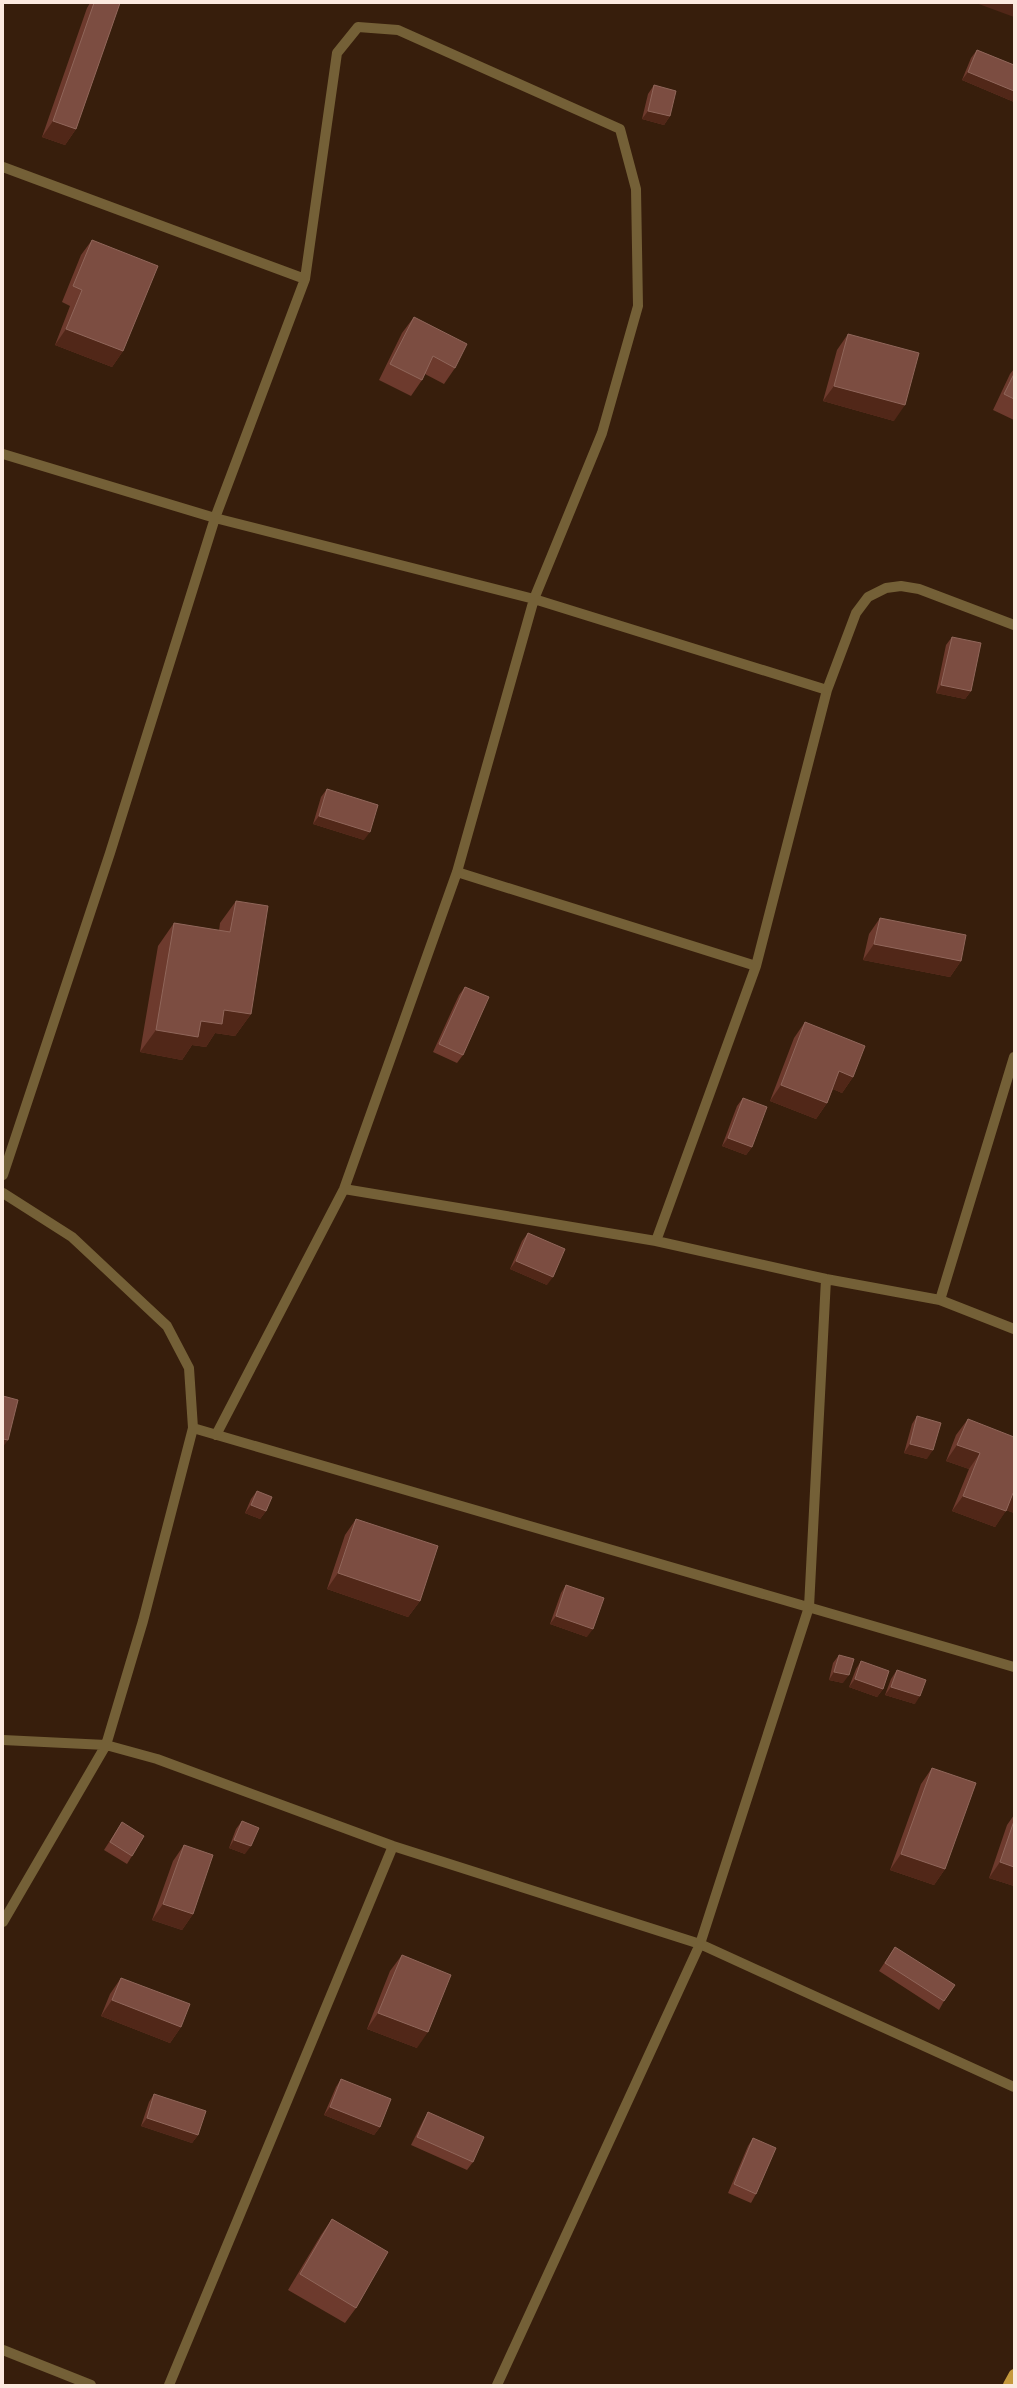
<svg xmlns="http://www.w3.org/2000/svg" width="1017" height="2388" font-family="'PT Sans',sans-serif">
<rect width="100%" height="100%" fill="#371e0c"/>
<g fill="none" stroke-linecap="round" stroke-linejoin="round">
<path stroke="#746037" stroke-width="10" d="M3,167L305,279
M3,454L215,518L534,599L827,690
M457,872L756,966
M3,1175L110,853L215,518L305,279L337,53L358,27L398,30L620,129L636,189L638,306L602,433L534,599L457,872L344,1189L216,1435
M344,1189L656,1241L826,1279L940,1300L1014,1329
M3,1193L72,1237L167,1326L189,1368L193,1428L143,1621L106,1745L157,1759L393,1846L700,1944L1014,2087
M656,1241L756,966L827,690L856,613L868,597L886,588L901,586L919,589L1014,625
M940,1300L1014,1057
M193,1428L1014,1667
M3,1740L106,1745L3,1922
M3,2350L91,2385
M169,2385L393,1846
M497,2385L700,1944L809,1607L826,1279"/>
<path stroke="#c4993c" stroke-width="10" d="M1008,2385L1014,2374"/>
</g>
<path fill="#6d3a2d" d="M90,3H120L76,129L65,145L42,137L87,8Z
M977,50L1014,65V102L962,80L971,58Z
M654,85L670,116L664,125L642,119L648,94Z
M92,240L123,351L112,367L55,345L70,306L62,302L81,255Z
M414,317L455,368L444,384L425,374L422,380L411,396L379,380L402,333Z
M848,334L894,421L823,401L837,350Z
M1014,369V420L993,410L1010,374Z
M952,637L971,691L965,699L936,693L946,645Z
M327,789L364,840L313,824L321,797Z
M236,901L251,1014L235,1036L215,1033L206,1047L192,1045L182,1060L140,1052L158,946L174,923L219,931L220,923Z
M880,918L961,961L950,977L863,960L869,934Z
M465,987L463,1055L457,1063L433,1052L459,995Z
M805,1022L853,1077L842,1093L833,1089L827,1103L816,1119L770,1101L794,1038Z
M743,1098L752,1147L746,1155L722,1146L737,1106Z
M528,1233L547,1285L510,1269L522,1241Z
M917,1416L927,1459L904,1453L912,1424Z
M968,1419L1014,1513L1006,1510L995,1527L952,1511L969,1469L946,1461L956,1435Z
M257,1491L266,1511L260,1519L245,1513L251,1499Z
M356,1519L420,1601L408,1617L327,1589L345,1535Z
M566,1585L587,1637L550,1624L561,1593Z
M839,1655L843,1683L829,1680L833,1663Z
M861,1661L883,1689L877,1697L849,1687L856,1669Z
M897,1670L915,1704L885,1695L891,1679Z
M932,1768L945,1869L934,1885L890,1870L921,1784Z
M1014,1815V1886L989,1878L1007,1825Z
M242,1821L245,1854L229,1848L236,1829Z
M122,1822L132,1856L127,1864L104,1850Z
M184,1845L193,1914L182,1930L152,1920L173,1861Z
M895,1947L944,2001L939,2010L879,1971Z
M402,1955L417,2048L367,2029L390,1971Z
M121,1978L181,2027L170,2043L101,2016L110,1994Z
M341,2079L380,2127L374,2135L324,2115L336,2087Z
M154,2094L198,2135L192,2143L141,2126L149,2102Z
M428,2112L473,2162L467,2170L411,2145L423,2121Z
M753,2138L756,2194L751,2203L728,2193L748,2146Z
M332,2219L356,2308L345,2323L288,2290L321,2235Z"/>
<path fill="#512718" d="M976,3H1014V17Z
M968,72L1014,91V102L962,80Z
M648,111L670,116L664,125L642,119Z
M53,121L76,129L65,145L42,137Z
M66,329L123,351L112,367L55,345Z
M834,386L905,405L894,421L823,401Z
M941,685L971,691L965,699L936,693Z
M319,816L370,832L364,840L313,824Z
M874,944L961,961L950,977L863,960Z
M224,1010L251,1014L235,1036L215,1033L206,1047L192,1045L182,1060L140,1052L156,1030L201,1021Z
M839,1071L853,1077L842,1093L828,1087Z
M781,1085L827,1103L816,1119L770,1101Z
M728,1138L752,1147L746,1155L722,1146Z
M516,1261L553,1277L547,1285L510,1269Z
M3,1439L8,1440L3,1447Z
M910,1444L933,1450L927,1459L904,1453Z
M957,1445L980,1453L969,1469L946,1461Z
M1013,1493H1014V1513L1002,1509Z
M963,1496L1006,1511L995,1527L952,1511Z
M251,1505L266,1511L260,1519L245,1513Z
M338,1573L420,1601L408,1617L327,1589Z
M556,1616L593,1629L587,1637L550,1624Z
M834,1672L849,1675L843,1683L829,1680Z
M855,1679L883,1689L877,1697L849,1687Z
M891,1687L920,1696L915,1704L885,1695Z
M234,1840L251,1846L245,1854L229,1848Z
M901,1854L945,1869L934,1885L890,1870Z
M1000,1862L1014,1867V1886L989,1878Z
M163,1904L193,1914L182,1930L152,1920Z
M112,2000L181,2027L170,2043L101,2016Z
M378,2013L428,2032L417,2048L367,2029Z
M330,2107L380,2127L374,2135L324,2115Z
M147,2118L198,2135L192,2143L141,2126Z"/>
<path fill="#7c4d41" stroke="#90665a" d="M94,3H120L76,129L53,121Z
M977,50L1014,65V91L968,72Z
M654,85L676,91L670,116L648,111Z
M92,240L158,266L123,351L66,329L82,290L73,286Z
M414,317L467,344L455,368L433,356L422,380L390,364Z
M848,334L919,353L905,405L834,386Z
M1014,374V399L1004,394Z
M952,637L981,643L971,691L941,685Z
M327,789L378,805L370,832L319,816Z
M236,901L268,906L251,1014L224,1010L222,1024L201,1021L198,1037L156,1030L174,923L230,932Z
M880,918L966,935L961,961L874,944Z
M465,987L489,997L463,1055L439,1044Z
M805,1022L865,1046L853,1077L839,1071L827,1103L781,1085Z
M743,1098L767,1107L752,1147L728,1138Z
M528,1233L565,1249L553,1277L516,1261Z
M3,1396L18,1400L8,1440L3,1439Z
M917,1416L941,1423L933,1450L910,1444Z
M968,1419L1014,1437V1493H1013L1006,1511L963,1496L980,1453L957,1445Z
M257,1491L272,1497L266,1511L251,1505Z
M356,1519L438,1546L420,1601L338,1573Z
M566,1585L604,1598L593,1629L556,1616Z
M839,1655L854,1659L849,1675L834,1672Z
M861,1661L889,1671L883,1689L855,1679Z
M897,1670L926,1680L920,1696L891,1687Z
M932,1768L976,1783L945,1869L901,1854Z
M242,1821L259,1828L251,1846L234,1840Z
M1014,1821V1867L1000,1862Z
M122,1822L144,1836L132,1856L110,1842Z
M184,1845L213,1855L193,1914L163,1904Z
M895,1947L955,1985L944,2001L885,1963Z
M402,1955L451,1975L428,2032L378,2013Z
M121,1978L190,2004L181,2027L112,2000Z
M341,2079L391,2099L380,2127L330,2107Z
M154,2094L206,2111L198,2135L147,2118Z
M428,2112L484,2137L473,2162L417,2137Z
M753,2138L776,2148L756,2194L734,2184Z
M332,2219L388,2252L356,2308L300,2274Z"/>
<rect width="1017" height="2388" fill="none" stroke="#fceae0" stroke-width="8"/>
</svg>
